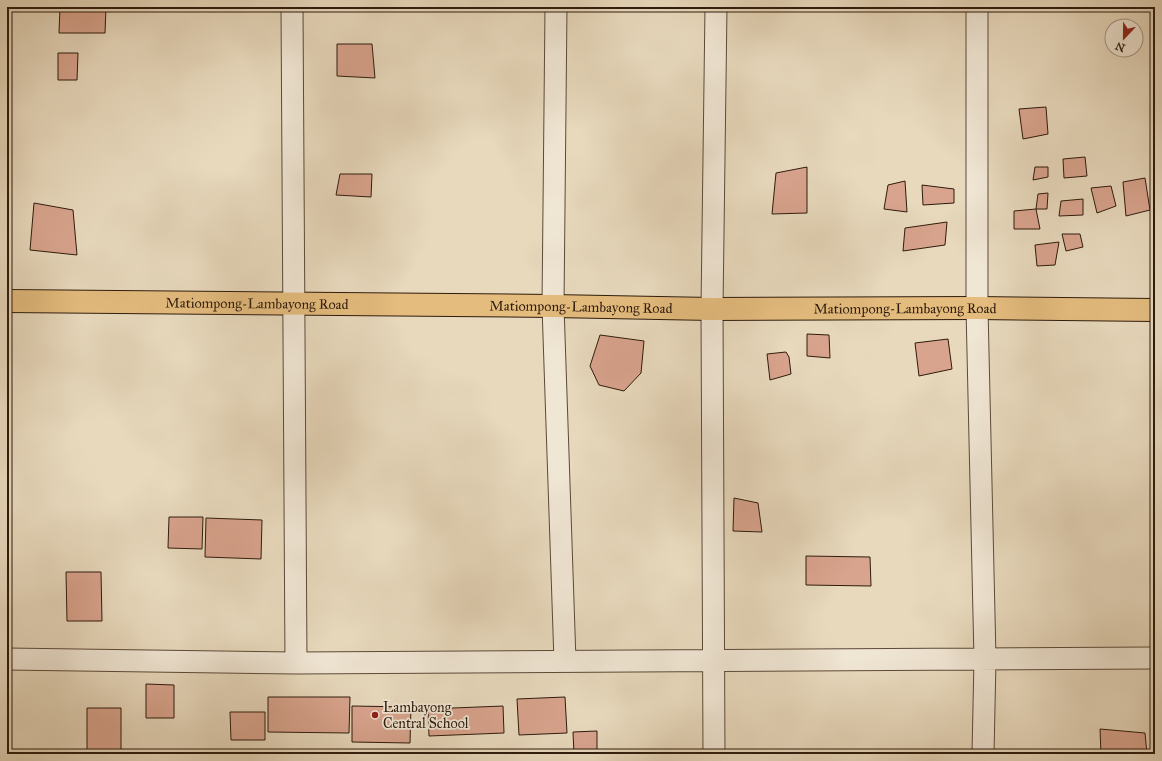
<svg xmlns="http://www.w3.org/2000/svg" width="1162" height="761" font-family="'IM FELL Great Primer',serif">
<rect width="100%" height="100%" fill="#e8d9bd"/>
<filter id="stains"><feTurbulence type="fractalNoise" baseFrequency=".005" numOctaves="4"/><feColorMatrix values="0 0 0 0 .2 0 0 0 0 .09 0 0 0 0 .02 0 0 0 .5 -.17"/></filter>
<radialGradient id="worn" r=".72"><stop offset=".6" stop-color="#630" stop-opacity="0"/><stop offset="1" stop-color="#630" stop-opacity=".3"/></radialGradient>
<path fill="#d9a48e" stroke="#2e1b0c" d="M60,7H106L105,33H59Z
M337,44H372L375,78L337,76Z
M58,53H78L77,80H58Z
M1046,107L1048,134L1023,139L1019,109Z
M1085,157L1087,176L1064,178L1063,159Z
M807,167V213L772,214L776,173Z
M1035,167H1048V177L1033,180Z
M340,174H372L371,197L336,195Z
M1145,178L1150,210L1126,216L1123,182Z
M905,181L907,212L884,209L888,185Z
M922,185L954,189V203L923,205Z
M1111,186L1116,206L1097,213L1091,188Z
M1048,193L1047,209H1036L1038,194Z
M1083,199V215L1059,216L1061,201Z
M34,203L73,210L77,255L30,250Z
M1036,209L1040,229H1014V211Z
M947,222L945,245L903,251L905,228Z
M1062,234H1080L1083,247L1066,251Z
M1059,242L1055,265L1037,266L1035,245Z
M807,334L829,335L830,358L807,356Z
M600,335L644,341L641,373L624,391L599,385L590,366Z
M948,339L952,369L919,376L915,343Z
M786,352L789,357L791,374L770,380L767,354Z
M734,498L758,503L762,532L733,531Z
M169,517H203L202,549L168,548Z
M206,518L262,520L261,559L205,557Z
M806,556L870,557L871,586L806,585Z
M66,572H101L102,621H67Z
M146,684L174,685V718H146Z
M268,697H350L349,733L268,732Z
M565,697L567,733L519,735L517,699Z
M352,706L411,707L410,743L352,742Z
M503,706L504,733L429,736L428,709Z
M87,708H121V754H87Z
M230,712H265V740H231Z
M1100,729L1145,733L1147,754H1101Z
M597,731V754H574L573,732Z"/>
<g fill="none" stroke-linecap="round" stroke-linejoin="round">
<defs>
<path id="minor" d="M292,7L296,663
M556,7L553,306L565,661
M977,7V308L985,659L983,754
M7,659L296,663L1155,658
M714,754L712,309L716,7"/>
<g id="major">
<path id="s1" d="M7,301L553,306L712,309L977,308L1155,310"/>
</g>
</defs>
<use href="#minor" stroke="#5c4a38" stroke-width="23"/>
<use href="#major" stroke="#2e1b0c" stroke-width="24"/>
<use href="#minor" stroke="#f0e6d4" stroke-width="21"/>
<use href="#major" stroke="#e4bc7e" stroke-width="22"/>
</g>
<circle fill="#8f2418" stroke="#f0e6d4" stroke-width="1.5" cx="375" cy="715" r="4"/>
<g text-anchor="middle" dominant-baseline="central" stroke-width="3.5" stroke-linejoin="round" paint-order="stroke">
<g font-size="14" fill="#2e1b0c" stroke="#f0e6d4">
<text stroke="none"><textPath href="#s1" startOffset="250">Matiompong-Lambayong Road</textPath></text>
<text stroke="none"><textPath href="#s1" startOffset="574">Matiompong-Lambayong Road</textPath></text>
<text stroke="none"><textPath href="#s1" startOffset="898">Matiompong-Lambayong Road</textPath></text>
</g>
<g font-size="14" fill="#2e1b0c" stroke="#f0e6d4" text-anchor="start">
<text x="383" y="707">Lambayong<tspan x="383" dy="16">Central School</tspan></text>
</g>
</g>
<rect width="1162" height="761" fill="none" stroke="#e8d9bd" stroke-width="24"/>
<rect x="8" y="8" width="1146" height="745" fill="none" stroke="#2e1b0c" stroke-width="2"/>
<rect x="12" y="12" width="1138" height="737" fill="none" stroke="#2e1b0c"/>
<g transform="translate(1124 38) rotate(202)"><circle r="19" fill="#f0e6d4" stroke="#a29584"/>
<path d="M0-3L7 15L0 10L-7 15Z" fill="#8f2418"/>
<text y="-6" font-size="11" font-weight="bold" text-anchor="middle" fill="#2e1b0c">N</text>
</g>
<rect width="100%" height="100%" filter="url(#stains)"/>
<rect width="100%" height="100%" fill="url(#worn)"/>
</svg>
